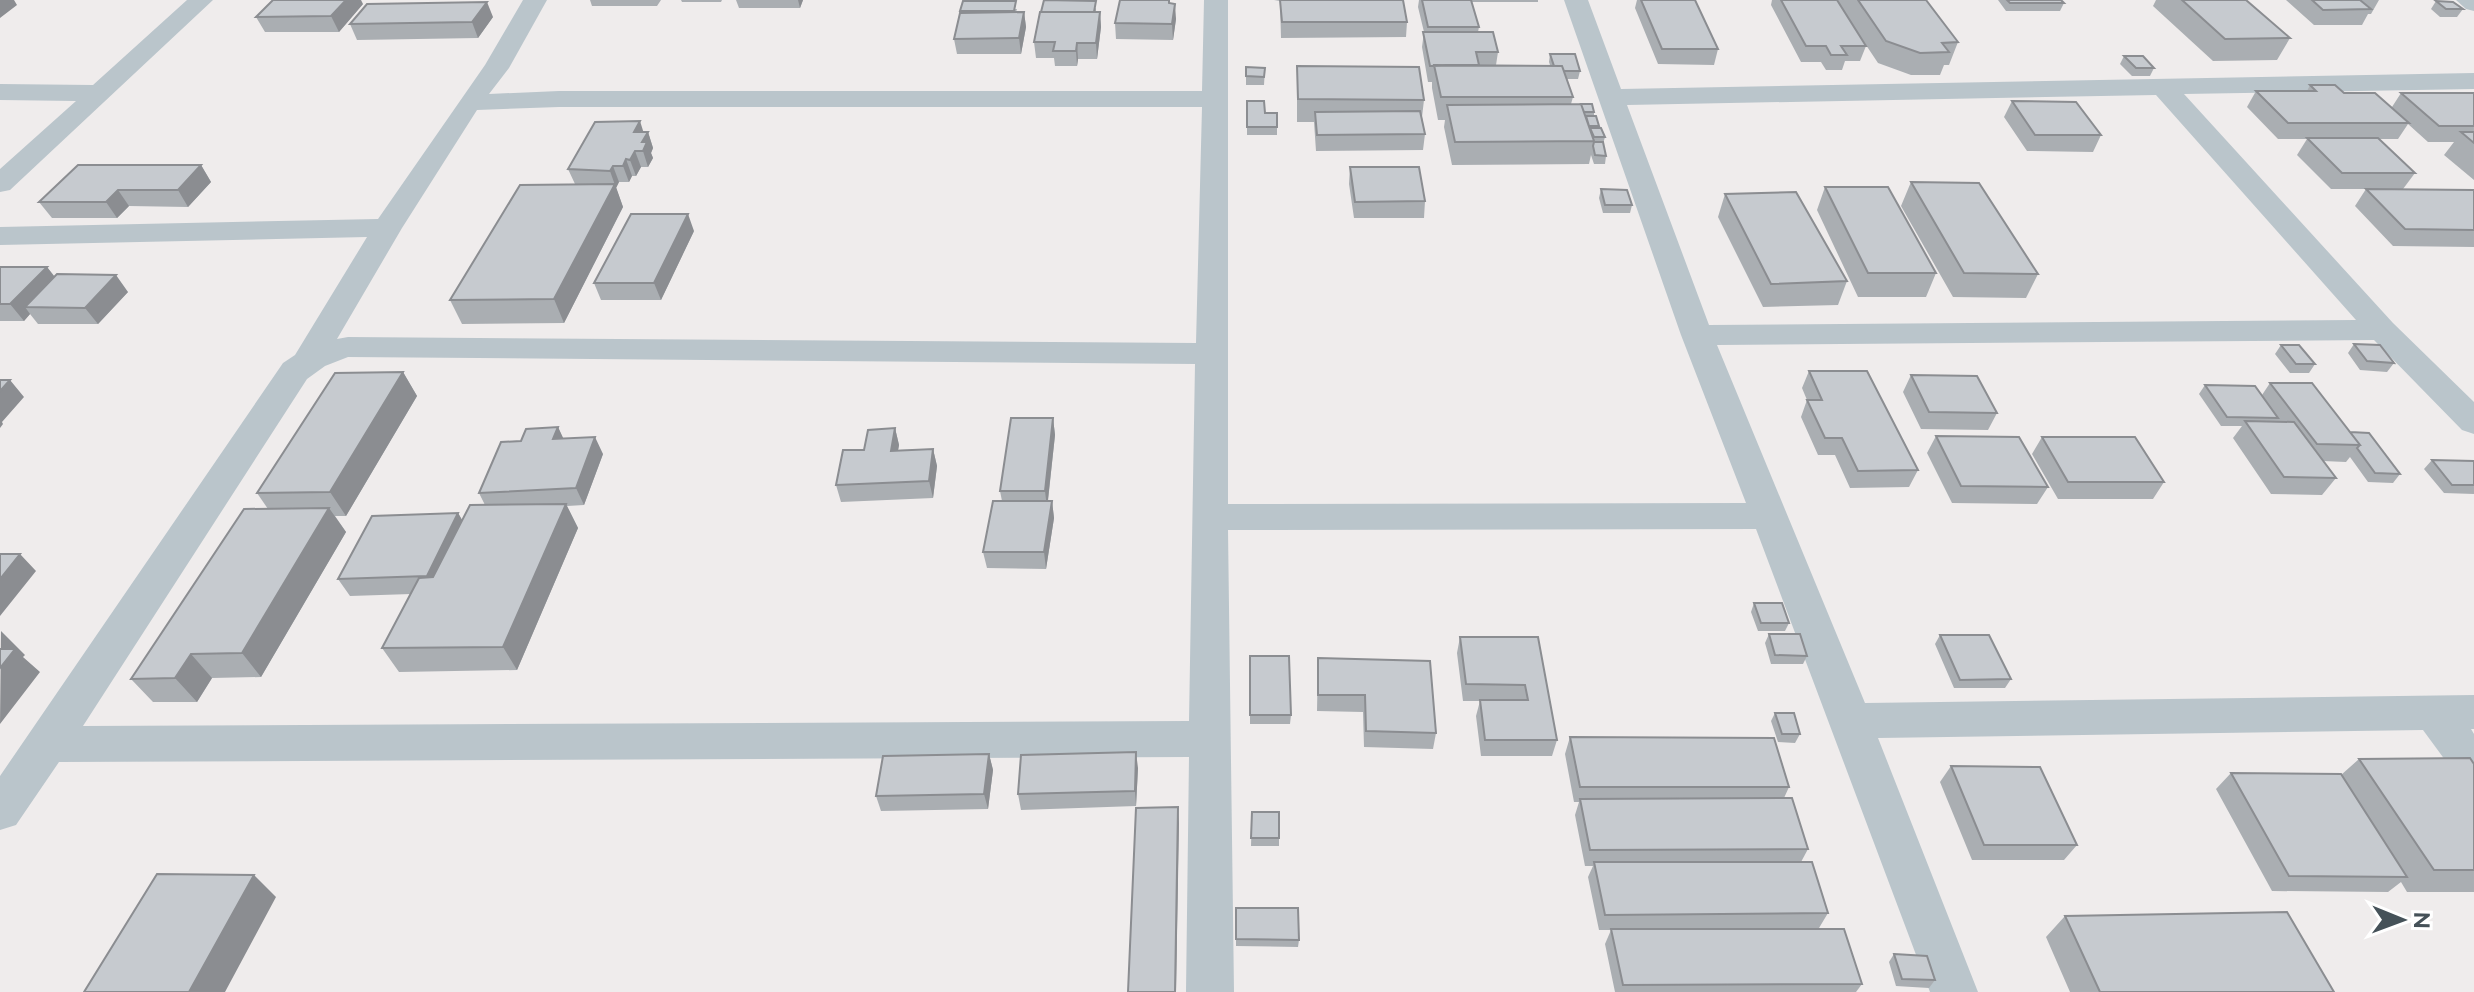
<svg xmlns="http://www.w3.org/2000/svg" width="2474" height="992" font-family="Raleway,sans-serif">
<rect width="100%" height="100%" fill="#efecec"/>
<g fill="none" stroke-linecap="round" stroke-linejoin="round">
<path fill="#bac5cb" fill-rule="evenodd" d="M187,0H213L10,190L0,192V169L76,101L0,100V84L93,85Z
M523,0H547L509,68L489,94L559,91H1202L1204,0H1228V504L1746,503L1681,335L1564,0H1588L1621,89L2474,73V89L2184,94L2393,323L2474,402V434L2462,430L2374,340L1717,345L1865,703L2474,695V729H2471L2474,734V784L2459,779L2423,730L1878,738L1978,992H1930L1756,529L1228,530L1234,992H1186L1189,757L59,762L16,825L0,830V776L283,363L295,355L367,237L0,245V227L378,219L485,65ZM2156,95L2356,320L1709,325L1627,105ZM559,107H1202L1196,343L348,337L337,339L402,228L477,110ZM348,357L1195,364L1189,721L83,726L307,379L325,366Z
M2456,0H2474V11L2466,9Z"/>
</g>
<path fill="#aaaeb2" d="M590,0H661L657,6H592Z
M681,0H722L721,2H682Z
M736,0H803L800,8H739Z
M1274,0H1403L1407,22L1406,37L1281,38L1280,1Z
M1419,0H1538V2H1471L1479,27L1478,32L1498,52L1496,65H1550L1549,62L1550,54L1580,71L1578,79H1567L1573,97L1571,104L1594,112V116L1605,137L1603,144L1606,156L1605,164H1594L1591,155L1589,164L1452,165L1444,127L1445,120H1438L1432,88V82H1428L1422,47L1424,32L1418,7Z
M1637,0H1695L1718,49L1714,65L1658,64L1635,8Z
M1772,0H1926L1958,42L1949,65H1944L1940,75H1911L1878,63L1860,36L1866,46L1860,61H1845L1842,70H1826L1821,62H1801L1771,5Z
M1998,0H2061L2064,3L2060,11H2006Z
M2156,0H2246L2290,38L2277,60L2213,61L2153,6Z
M2286,0H2379L2371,14H2368L2362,25H2314Z
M2436,1L2463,9L2457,17H2440L2431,9Z
M1170,3L1176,19L1173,40L1116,39L1115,23Z
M363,4L339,32H265L256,17Z
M1096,8V12H1100L1101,27L1097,59H1078L1077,66H1055L1054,58H1036L1034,42Z
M1017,9L1016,12H1024L1026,27L1021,54H957L954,39L960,11Z
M493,17L478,38L357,40L350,24Z
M2124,56L2154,68L2150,76H2132L2120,64Z
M1297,66L1424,100L1422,117L1425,134L1423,150L1316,151L1314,122H1297Z
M1246,67L1265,68L1264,85H1246Z
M2310,85L2344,93L2392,107L2401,93H2474V180L2444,155L2454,142H2428L2408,124L2398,139H2378L2415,173L2403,189H2331L2297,155L2307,139H2278L2247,107L2256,91H2307Z
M1247,101L1265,113H1277V135H1247Z
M2012,101L2101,135L2093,152L2027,151L2004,117Z
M643,132H648L653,148L651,153L653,158L648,167H641L636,176H632L629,182H619L616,188L623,207L564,323L462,324L450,300L575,184L568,169Z
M201,165L211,182L188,207L129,206L117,218H52L39,202Z
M1350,167L1425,201L1424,218H1354L1349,184Z
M1911,182L2038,274L2026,298L1953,297L1901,206Z
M1825,187L1936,273L1926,297H1858L1817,210Z
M1601,189L1632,205L1630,213H1603L1599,198Z
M2366,189L2474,190V247L2393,246L2355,206Z
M1725,194L1847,281L1838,305L1763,307L1718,217Z
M694,231L661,300H601L594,283Z
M0,267H47L55,277L128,292L98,324H38L30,314L24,321H0Z
M2354,344L2394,363L2387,372L2360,370L2348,353Z
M2281,345L2315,364L2309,373H2290L2275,354Z
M1809,371L1918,470L1909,487L1850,488L1835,455H1818L1801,417L1807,400L1802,388Z
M403,372L417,396L346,516H335L346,532L261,677L212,678L197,702H153L131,679L268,509L257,493Z
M1911,375L1997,413L1988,430L1921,429L1903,392Z
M2270,383L2350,432L2400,474L2393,483L2368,482L2350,457L2346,462L2323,461L2336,478L2322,495L2271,494L2233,438L2242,426H2221L2199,394L2205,385L2262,395Z
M1053,418L1055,435L1048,501H1052L1054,518L1046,569L987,568L983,552L1002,501L1000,491Z
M558,427L563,439L603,454L584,505L567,506L578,528L517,670L399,672L382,648L411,594L350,596L338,579L458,513L462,520L485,505L479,493L521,441Z
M895,428L899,445L898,450L933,449L937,466L933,498L841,502L836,485L864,450Z
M1936,436L2048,487L2037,504L1952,503L1927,453Z
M2042,437L2164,482L2153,499H2058L2032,454Z
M2432,460L2474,461V494L2444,493L2424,469Z
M1754,603L1789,623L1785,631H1758L1751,612Z
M1769,634L1807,656L1803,664H1771L1765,643Z
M1940,635L2011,679L2005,688H1954L1935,644Z
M1460,637H1538L1557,740L1552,756H1481L1476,716L1480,701H1463L1457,653Z
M1318,658L1436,733L1433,749L1364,747L1363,712L1317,711Z
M1250,665L1291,715L1290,724H1250Z
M1775,713L1800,734L1795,743L1778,742L1771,721Z
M1570,737L1789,787L1784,798L1808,849L1801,862L1828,913L1819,928L1862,984L1856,992H1615L1605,944L1611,930H1599L1588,877L1593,866H1585L1575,815L1579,802H1574L1565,754Z
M989,754L993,770L988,809L881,811L876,796Z
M2359,759L2474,764V892H2407L2401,882L2388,892L2272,891L2216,789L2231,773L2341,775Z
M1951,766L2077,845L2064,860H1972L1940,782Z
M1138,768L1136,806L1021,810L1018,794Z
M1252,812H1279V846H1251Z
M1236,908L1299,940L1298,947L1236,946Z
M2065,916L2334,992H2070L2046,937Z
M1894,954L1935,980L1929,988L1896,986L1889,962Z"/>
<path fill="#8b8d91" d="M0,0H14L17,5L0,18Z
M346,0H361L363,4L339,32L331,16Z
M798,0H803L800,8Z
M487,2L493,17L478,38L472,22Z
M1175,4L1176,19L1173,40L1172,24Z
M1024,12L1026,27L1021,54L1019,38Z
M1100,12L1101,27L1097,59L1096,43Z
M1077,43L1078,59L1077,66L1076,51Z
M640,121L645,137L648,132L653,148L651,153L653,158L648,167L643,151L634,132Z
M635,151L641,167L636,176L630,160Z
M626,159L632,176L629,182L623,166Z
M201,165L211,182L188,207L178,190Z
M613,166L619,182L616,188L610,171Z
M615,184L623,207L564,323L554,299Z
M118,190L129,206L117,218L106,202Z
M688,214L694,231L661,300L654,283Z
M47,267L60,284L25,307L30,314L24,321L10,304Z
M116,275L128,292L98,324L85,308Z
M403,372L417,396L346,516L330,492Z
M10,380L24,397L2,422L3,424L0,428V391Z
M1053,418L1055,435L1047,508L1045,491Z
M558,427L566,444L553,439Z
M895,428L899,445L895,468L891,451Z
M595,437L603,454L584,505L576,488Z
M933,449L937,466L933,498L929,481Z
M1052,501L1054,518L1046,569L1044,552Z
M566,504L578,528L517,670L503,647Z
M329,508L346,532L261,677L242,653Z
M458,513L468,530L438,593L427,576Z
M20,554L36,571L0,616V579Z
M1,631L25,655L23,657L40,672L0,724Z
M191,654L212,678L197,702L175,678Z
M1136,752L1138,768L1136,806L1135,791Z
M989,754L993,770L988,809L984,794Z
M1178,807L1179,823L1176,992H1175Z
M254,875L276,897L225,992H189Z"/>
<path fill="#c6cacf" stroke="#8b8d91" stroke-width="2" d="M273,0H346L331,16L256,17Z
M1044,0L1096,1L1094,12H1041Z
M1120,0H1169V3L1175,4L1172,24L1115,23Z
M1280,0H1403L1407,22H1282Z
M1422,0H1471L1479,27H1428Z
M1641,0H1695L1718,49H1662Z
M1781,0H1837L1866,46H1841L1847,55H1831L1826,46H1806Z
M1858,0H1926L1958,42L1942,43L1949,52L1920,53L1886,41Z
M2007,0H2061L2064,3H2010Z
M2182,0H2246L2290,38L2225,39Z
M2312,0H2360L2371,9L2323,10Z
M963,1H1016L1014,11H960Z
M2436,1L2453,2L2463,9H2446Z
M487,2L472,22L350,24L367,4Z
M1024,12L1019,38L954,39L960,13Z
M1040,12H1100L1096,43H1077L1076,51H1053L1055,42H1034Z
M1423,32H1493L1498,52H1476L1479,65L1430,66Z
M1550,54H1575L1580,71H1564L1562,66H1554Z
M2124,56H2143L2154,68H2136Z
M1434,65L1562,66L1573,97H1441Z
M1297,66L1419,67L1424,100L1298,99Z
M1246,67L1265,68L1264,77L1246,76Z
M2310,85H2335L2344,93H2375L2409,123H2288L2256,91H2316Z
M2401,93H2474V126H2439Z
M1247,101H1264L1265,113H1277V127H1247Z
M2012,101L2076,102L2101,135H2035Z
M1581,104L1594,141L1455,142L1447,105Z
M1581,104H1592L1594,112H1584Z
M1420,111L1425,134L1317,135L1315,112Z
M1586,116H1596L1599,126H1589Z
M640,121L634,132H648L642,142H647L643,151H635L630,160L626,159L623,166H613L610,171L568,169L595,122Z
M1590,128H1601L1605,137H1594Z
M2461,132H2474V143Z
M2307,138H2378L2415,173H2342Z
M1594,142H1603L1606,156L1595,155L1593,146Z
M78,165H201L178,190H118L106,202H39Z
M1350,167H1419L1425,201L1355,202Z
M1911,182L1979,183L2038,274L1964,273Z
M615,184L554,299L450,300L520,185Z
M1825,187H1888L1936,273H1868Z
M1601,189L1627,190L1632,205H1605Z
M2366,189L2474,190V230L2405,229Z
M1796,192L1847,281L1771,284L1725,194Z
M631,214H688L654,283H594Z
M0,267H47L10,304H0Z
M57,274L116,275L85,308L25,307Z
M2354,344L2380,345L2394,363L2367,361Z
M2281,345H2299L2315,364H2296Z
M1809,371H1867L1918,470L1858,471L1842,438H1825L1807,400H1822Z
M403,372L330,492L257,493L335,373Z
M1911,375L1977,376L1997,413L1929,412Z
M0,380H10L0,391Z
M2270,383H2312L2360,445L2317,444Z
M2205,385L2255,386L2278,418L2227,417Z
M1011,418H1053L1045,491H1000Z
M2245,421L2294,422L2336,478L2284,477Z
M558,427L553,439L595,437L576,488L479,493L501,442L521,441L526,429Z
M895,428L891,451L933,449L929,481L836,485L843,450H864L868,430Z
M2350,432L2369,433L2400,474L2375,473L2357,448L2360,445Z
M1936,436L2019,437L2048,487L1961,486Z
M2042,437H2135L2164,482H2068Z
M2432,460L2474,461V485H2452Z
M993,501H1052L1044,552H983Z
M566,504L503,647L382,648L419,578L433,577L470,505Z
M329,508L242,653L191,654L175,678L131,679L244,509Z
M458,513L427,576L338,579L372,516Z
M0,554H20L0,579Z
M1754,603H1782L1789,623H1761Z
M1769,634H1800L1807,656L1775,655Z
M1940,635H1989L2011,679L1960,680Z
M1460,637H1538L1557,740H1485L1480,700H1528L1525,685L1466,684Z
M0,649H15L0,668Z
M1250,656H1289L1291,715H1250Z
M1318,658L1430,661L1436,733L1366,731L1365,695H1318Z
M1775,713H1794L1800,734H1782Z
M1570,737L1774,738L1789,787H1580Z
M1136,752L1135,791L1018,794L1021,755Z
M989,754L984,794L876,796L883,756Z
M2470,758L2474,764V870H2434L2359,759Z
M1951,766L2040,767L2077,845H1984Z
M2231,773L2341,774L2407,877L2289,876Z
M1792,798L1808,849L1590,850L1580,799Z
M1178,807L1175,992H1128L1136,808Z
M1252,812H1279V838H1251Z
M1594,862H1812L1828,913L1605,915Z
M157,874L254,875L189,992H84Z
M1236,908H1298L1299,940L1236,939Z
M2287,912L2334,992H2100L2065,916Z
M1611,929H1844L1862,984L1623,985Z
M1894,954L1927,956L1935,980L1902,979Z"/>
<g transform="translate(2402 920) rotate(91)" stroke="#ffffff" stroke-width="6" paint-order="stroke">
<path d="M0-6L14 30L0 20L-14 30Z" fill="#455158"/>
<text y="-12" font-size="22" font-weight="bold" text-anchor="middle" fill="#455158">N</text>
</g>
</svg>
